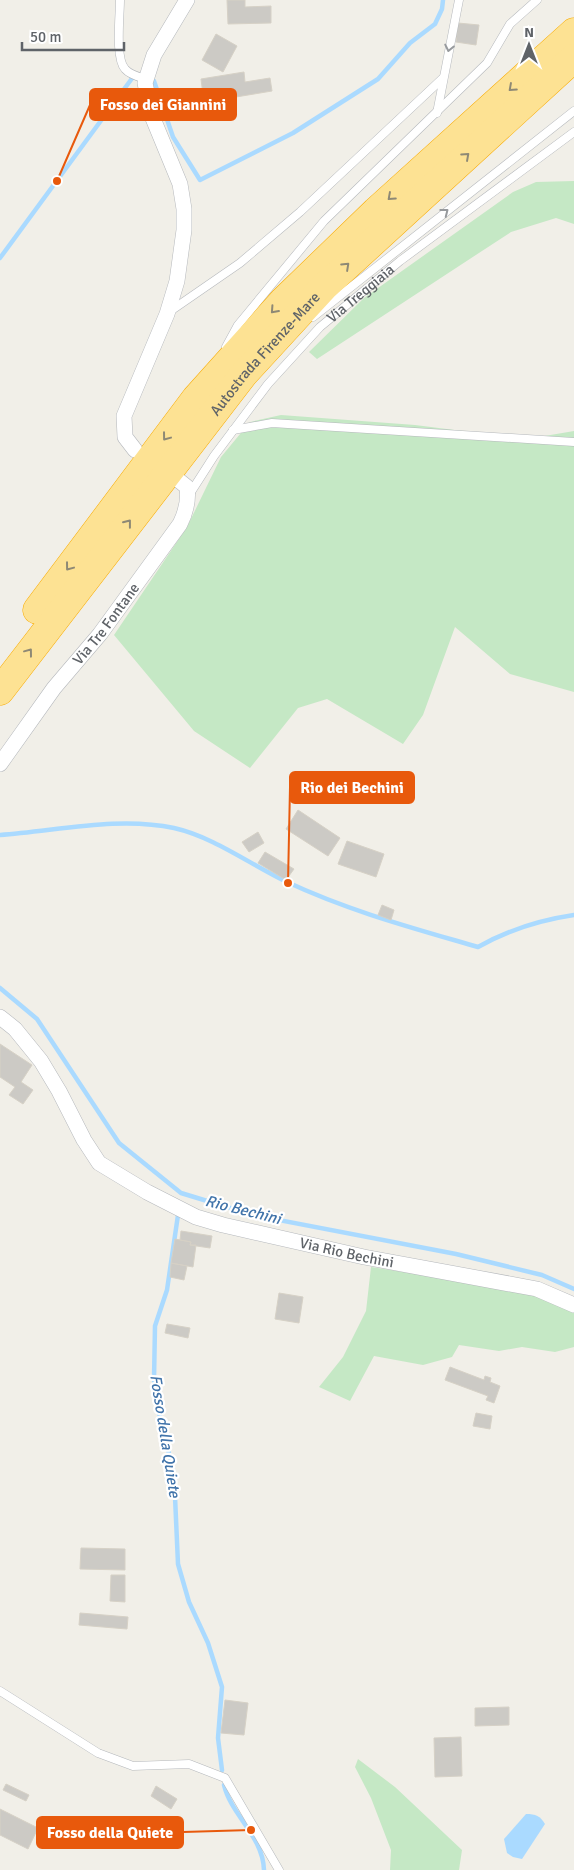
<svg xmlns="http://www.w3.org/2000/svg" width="574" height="1870" font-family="Signika,sans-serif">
<rect width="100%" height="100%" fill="#f1efe8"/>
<path fill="#c5e8c5" d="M574,181V224L556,218L511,232L317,359L309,352L364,298L513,192L536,182Z
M281,415L415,425L527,439L574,431V692L510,674L455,627L423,715L403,744L327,699L298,708L250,768L194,731L114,635L187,527L221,457L250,422Z
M371,1267L528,1291L574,1313V1347L555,1352L522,1347L499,1351L459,1345L452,1357L423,1365L374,1356L350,1401L319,1387L343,1357L366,1311Z
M358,1759L395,1787L462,1850L459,1870H390L391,1850L371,1798L355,1767Z"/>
<path fill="#aadaff" d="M526,1814C536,1814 540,1816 545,1824L522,1859L513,1857L507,1853L504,1839Z"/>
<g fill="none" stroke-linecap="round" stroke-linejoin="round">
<path stroke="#aadaff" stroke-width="4.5" d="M150,80L154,81L173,137L200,180L293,133L378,79L410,43L435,24L442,9L443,0
M0,258L133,77L137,78
M0,835C57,831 118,816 174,828C214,837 251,865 287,882C349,911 413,928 478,947C508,930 540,920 574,915
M0,988L37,1019L119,1143L181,1193L253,1215L456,1254L542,1275L574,1289
M178,1215L167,1290L155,1326L154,1380L157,1405L174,1474L178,1564L189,1602L208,1643L222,1687L218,1738L222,1770
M224,1785C231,1815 263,1836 264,1870"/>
</g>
<path fill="#cccac5" stroke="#d6d1c6" d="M227,0H245V7L271,6V23L228,24Z
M458,23L479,25L476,45L456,42Z
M216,34L237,46L223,72L202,60Z
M244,72L245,82L270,78L272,91L224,99L223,92L203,95L201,79Z
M298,810L340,838L328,856L286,829Z
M258,832L264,843L249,852L242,842Z
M347,841L384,854L376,877L338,864Z
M265,852L294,869L286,880L258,863Z
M382,905L394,910L391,920L378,915Z
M0,1044L32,1065L21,1082L33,1090L23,1104L9,1095L15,1087L0,1077Z
M181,1231L212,1236L210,1248L190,1245L191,1242L180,1240Z
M175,1239L191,1242L190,1245H196L193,1267L171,1263Z
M171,1263L187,1266L184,1280L170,1277Z
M279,1293L303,1297L299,1323L275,1319Z
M167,1324L190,1328L188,1338L165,1333Z
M450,1367L484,1380L485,1376L491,1378L490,1382L500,1386L494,1403L486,1400L488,1396L445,1380Z
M476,1413L492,1416L490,1429L473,1426Z
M81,1548L125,1549V1570L80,1569Z
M111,1575H125V1602L110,1601Z
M80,1613L128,1617L127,1629L79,1625Z
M225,1700L248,1703L244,1735L221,1733Z
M509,1707V1725L475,1726V1708Z
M461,1737L462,1776L435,1777L434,1738Z
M6,1784L29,1795L26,1801L3,1790Z
M156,1786L177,1799L171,1809L151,1796Z
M0,1809L38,1828L28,1849L0,1835Z"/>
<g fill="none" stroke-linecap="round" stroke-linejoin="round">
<defs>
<g id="lane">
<path d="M120,0C120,16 115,58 125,69C130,75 139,77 146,79"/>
<path d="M437,113L459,0"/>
<path d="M169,312L240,263L300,212L443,78"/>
<path d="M313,317L574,111"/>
<path d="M226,347L238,325L324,221L487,63L510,24L537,0"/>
<path d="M233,430L272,423L574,442"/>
<path id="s1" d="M189,495L214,456L268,384L320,327L400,261L574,132"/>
<path d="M0,1691L98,1753L133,1766L189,1764L225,1778L279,1870"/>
</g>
<g id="street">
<path d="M135,450L125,437L124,416L167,314L177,281L184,230V209L180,184L152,116L145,83L154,55L187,0"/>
<path id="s2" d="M0,764L54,688L100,634L180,524C186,512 189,501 187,487L177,479"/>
<path id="s3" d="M0,1017L15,1029L41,1061L59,1091L84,1140L99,1163L147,1192L196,1217L223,1225L364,1257L537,1289L574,1305"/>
</g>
<g id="highway">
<path d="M37,610L196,398L283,301L376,211L574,32"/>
<path id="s4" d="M0,691L244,374L324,287L574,58"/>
</g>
</defs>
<use href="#lane" stroke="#b5b8bc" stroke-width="9"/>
<use href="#street" stroke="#b5b8bc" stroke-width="16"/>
<use href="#highway" stroke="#f9ab00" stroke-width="29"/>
<use href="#lane" stroke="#fff" stroke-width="8"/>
<use href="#street" stroke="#fff" stroke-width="15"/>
<use href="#highway" stroke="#fde293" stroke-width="28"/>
</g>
<defs><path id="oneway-chevron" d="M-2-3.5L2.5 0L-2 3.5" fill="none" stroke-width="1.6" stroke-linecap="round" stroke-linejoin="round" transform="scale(1.25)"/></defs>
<g stroke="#979a9d">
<use href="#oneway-chevron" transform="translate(449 48) rotate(102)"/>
<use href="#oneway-chevron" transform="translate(445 212) rotate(-38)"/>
</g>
<g stroke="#8e8975">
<use href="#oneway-chevron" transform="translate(512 88) rotate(138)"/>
<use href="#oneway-chevron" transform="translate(466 156) rotate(-42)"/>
<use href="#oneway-chevron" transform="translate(391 197) rotate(138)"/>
<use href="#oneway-chevron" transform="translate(346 266) rotate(-43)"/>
<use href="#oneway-chevron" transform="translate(274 310) rotate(132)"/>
<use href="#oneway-chevron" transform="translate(166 437) rotate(127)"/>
<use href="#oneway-chevron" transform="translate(128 523) rotate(-52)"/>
<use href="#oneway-chevron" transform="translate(69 567) rotate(127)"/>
<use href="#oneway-chevron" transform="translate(29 652) rotate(-53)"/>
</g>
<g text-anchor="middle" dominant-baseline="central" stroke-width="4.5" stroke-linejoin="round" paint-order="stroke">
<g font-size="15" fill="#5f6368" stroke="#fff">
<text stroke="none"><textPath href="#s1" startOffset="266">Via Treggiaia</textPath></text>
<text stroke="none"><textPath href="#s4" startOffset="429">Autostrada Firenze-Mare</textPath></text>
<text stroke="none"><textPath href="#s2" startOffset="176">Via Tre Fontane</textPath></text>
<text stroke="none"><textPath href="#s3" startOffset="444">Via Rio Bechini</textPath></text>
</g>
<g font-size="16" font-style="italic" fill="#4174aa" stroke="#fff">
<text transform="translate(243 1210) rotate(14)">Rio Bechini</text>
<text transform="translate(165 1436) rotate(81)">Fosso della Quiete</text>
</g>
</g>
<path fill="none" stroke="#e8590c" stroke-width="2" d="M57 181L90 105M288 883L290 787M251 1830L183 1832"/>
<g fill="#e8590c" stroke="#fff" stroke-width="2">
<circle cx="57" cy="181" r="5"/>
<circle cx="288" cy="883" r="5"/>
<circle cx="251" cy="1830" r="5"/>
</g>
<g fill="#e8590c" stroke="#e8590c" stroke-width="2">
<rect x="90" y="89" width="146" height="31" rx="5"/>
<rect x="290" y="772" width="124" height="31" rx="5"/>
<rect x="37" y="1817" width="146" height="31" rx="5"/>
</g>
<g font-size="16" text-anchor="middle" font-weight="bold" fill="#fff">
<text x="163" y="110">Fosso dei Giannini</text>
<text x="352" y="793">Rio dei Bechini</text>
<text x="110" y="1838">Fosso della Quiete</text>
</g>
<g transform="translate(529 45)" stroke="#ffffff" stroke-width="4" paint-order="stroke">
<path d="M0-4L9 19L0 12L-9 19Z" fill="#5f6368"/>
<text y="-8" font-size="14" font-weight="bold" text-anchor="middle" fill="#5f6368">N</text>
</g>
<path d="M22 42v8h102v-8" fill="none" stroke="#5f6368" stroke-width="2.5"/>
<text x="30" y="42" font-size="15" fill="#5f6368" stroke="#ffffff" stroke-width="4" paint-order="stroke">50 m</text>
</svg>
